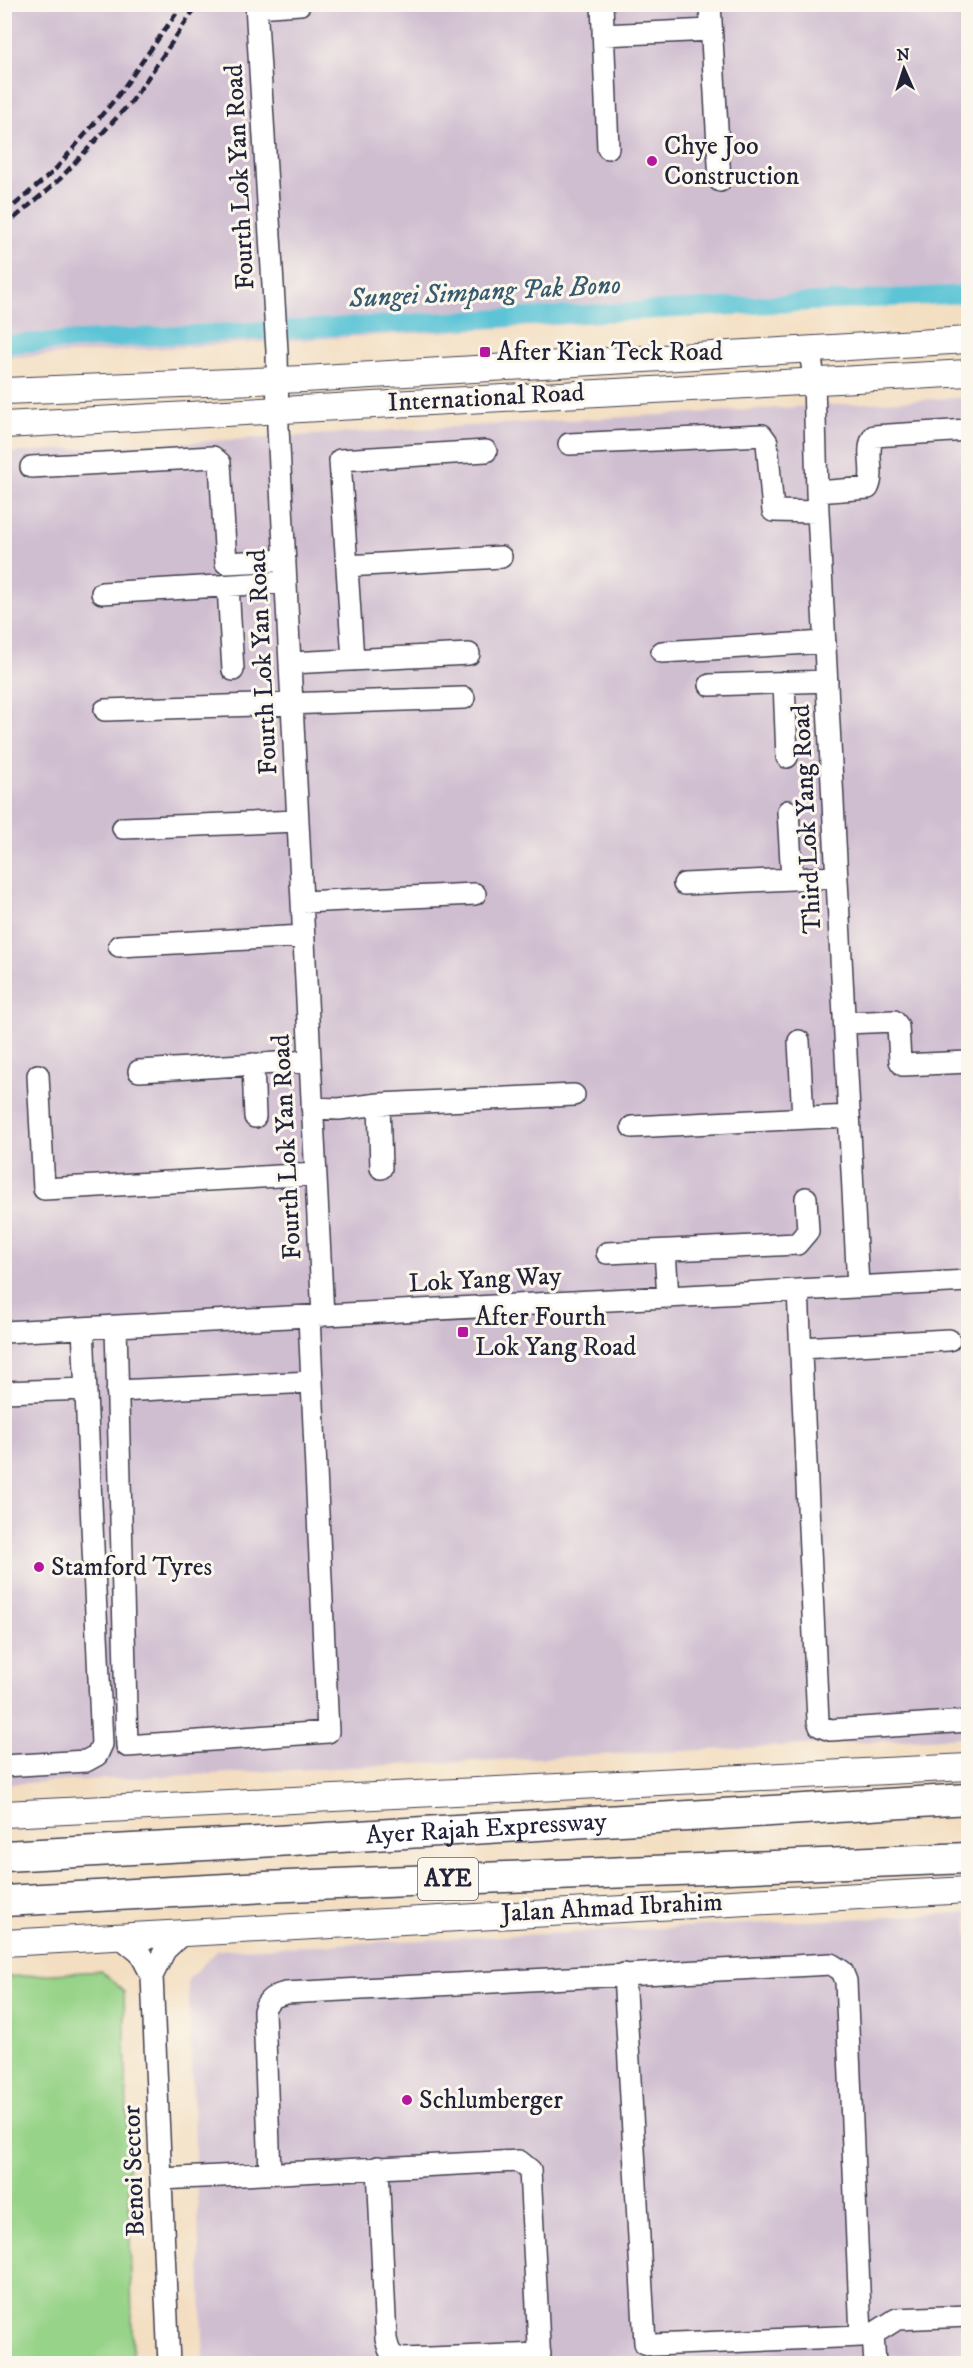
<svg xmlns="http://www.w3.org/2000/svg" width="973" height="2368" font-family="'IM FELL DW Pica',serif">
<rect width="100%" height="100%" fill="#fbf7ec"/>
<filter id="ink" filterUnits="userSpaceOnUse"><feTurbulence type="fractalNoise" baseFrequency=".0167" numOctaves="2"/><feDisplacementMap in="SourceGraphic" scale="12" xChannelSelector="R" yChannelSelector="G"/><feConvolveMatrix kernelMatrix="1 2 1 2 8 2 1 2 1" color-interpolation-filters="sRGB"/></filter>
<filter id="wash" filterUnits="userSpaceOnUse"><feTurbulence type="fractalNoise" baseFrequency=".008" numOctaves="4" result="noise"/><feDisplacementMap in="SourceGraphic" scale="24" xChannelSelector="R" yChannelSelector="G"/><feGaussianBlur stdDeviation="1.35" result="paint"/><feColorMatrix in="noise" values="0 0 0 0 0 0 0 0 0 0 0 0 0 0 0 0 0 1.4 0 .05"/><feComposite in="paint" operator="in"/></filter>
<g filter="url(#wash)">
<rect width="100%" height="100%" fill="#f3dec1"/>
<path fill="#cfbdd0" d="M5,5H968V300L5,358Z
M968,397V1737L5,1784L4,453Z
M968,1913V2352L743,2364L206,2363L204,2361L188,1979L218,1950Z"/>
<path fill="#97d388" stroke="#5c7a62" stroke-width="1.5" d="M101,1971L124,1992L133,2363H5V1977Z"/>
<g fill="none" stroke-linecap="round" stroke-linejoin="round">
<path stroke="#5bc4d6" stroke-width="18" d="M4,344L968,294"/>
</g>
</g>
<g filter="url(#ink)">
<g fill="none" stroke-linecap="round" stroke-linejoin="round">
<defs>
<path id="minor" d="M256,4L277,351L278,427L323,1316
M602,4L608,148
M710,4L720,181
M256,7L300,4
M603,35L711,30
M810,348L814,381L817,492L858,1287
M569,444L762,435L767,442L773,511L818,512
M31,467L213,457L220,463L226,563L285,560
M817,492L868,488C876,472 864,451 874,436L968,430
M347,566L501,557
M228,586L233,670
M102,593L286,582
M662,652L825,642
M353,660L340,460L486,451
M290,663L469,654
M784,682L787,757
M710,685L827,681
M105,710L464,698
M788,811L792,879
M123,828L298,821
M684,884L836,877
M302,902L475,894
M119,946L304,936
M845,1023L894,1021L898,1026L900,1061L903,1065L968,1062
M799,1041L803,1118
M253,1064L255,1117
M139,1071L310,1061
M38,1075L44,1189L315,1174
M379,1104L381,1168
M312,1108L339,1109L379,1104L574,1095
M632,1127L849,1116
M665,1251L668,1298
M607,1253L797,1244L808,1231L806,1198
M798,1290L818,1721L820,1726L830,1730L968,1721
M116,1327L127,1746L328,1732L309,1317
M4,1332L968,1281
M801,1348L949,1340
M117,1391L312,1382
M4,1392L86,1389
M4,1766L86,1761L97,1755L102,1744L83,1328
M119,1936L140,1953L152,1976L169,2364
M624,1974L645,2343L653,2345L861,2336L873,2334L897,2319L968,2316
M152,1976L165,1950L183,1933
M378,2167L386,2339C389,2351 390,2357 403,2359L540,2354
M270,2173L264,2011C267,1999 274,1996 286,1993L831,1964L842,1971L846,1981L861,2336
M161,2179L519,2161L530,2170L540,2364
M873,2334L875,2364"/>
<path id="major" d="M4,391L304,379L968,340
M4,425L968,373
M4,1814L968,1767
M4,1943L968,1890"/>
<g id="highway">
<path id="s1" d="M4,1856L242,1843L968,1799"/>
<path d="M4,1901L265,1887L968,1858"/>
</g>
</defs>
<use href="#minor" stroke="#413e4f" stroke-width="24"/>
<use href="#major" stroke="#413e4f" stroke-width="28"/>
<use href="#highway" stroke="#413e4f" stroke-width="33"/>
<use href="#minor" stroke="#fff" stroke-width="21"/>
<use href="#major" stroke="#fff" stroke-width="26"/>
<use href="#highway" stroke="#fff" stroke-width="30"/>
<path stroke="#22223b" stroke-width="4.5" stroke-dasharray="9 4.5" stroke-linecap="butt" d="M4,214L53,172L117,97L183,4
M4,227L58,181L132,101L198,4"/>
</g>
</g>
<g fill="#b5179e" stroke="#fbf7ec" stroke-width="2">
<circle cx="652" cy="161" r="6"/>
<rect x="479" y="346" width="12" height="12" rx="3"/>
<rect x="457" y="1326" width="12" height="12" rx="3"/>
<circle cx="39" cy="1567" r="6"/>
<circle cx="407" cy="2100" r="6"/>
</g>
<g text-anchor="middle" dominant-baseline="central" stroke-width="6" stroke-linejoin="round" paint-order="stroke">
<rect fill="#fbf7ec" stroke="#636270" stroke-width="1.5" x="418" y="1858" width="60" height="42" rx="4.5"/>
<g font-size="24" font-weight="bold" fill="#22223b">
<text x="448" y="1879">AYE</text>
</g>
<g font-size="26" fill="#22223b" stroke="#fbf7ec" text-anchor="start">
<text x="664" y="146">Chye Joo<tspan x="664" dy="30">Construction</tspan></text>
<text x="497" y="352">After Kian Teck Road</text>
<text x="475" y="1317">After Fourth<tspan x="475" dy="30">Lok Yang Road</tspan></text>
<text x="51" y="1567">Stamford Tyres</text>
<text x="419" y="2100">Schlumberger</text>
</g>
<g font-size="26" fill="#22223b" stroke="#fbf7ec">
<text transform="translate(240 177) rotate(-93)">Fourth Lok Yan Road</text>
<text transform="translate(486 398) rotate(-3)">International Road</text>
<text transform="translate(263 662) rotate(-93)">Fourth Lok Yan Road</text>
<text transform="translate(807 819) rotate(-93)">Third Lok Yang Road</text>
<text transform="translate(287 1147) rotate(-93)">Fourth Lok Yan Road</text>
<text transform="translate(485 1280) rotate(-3)">Lok Yang Way</text>
<text stroke="none"><textPath href="#s1" startOffset="483">Ayer Rajah Expressway</textPath></text>
<text transform="translate(612 1908) rotate(-3)">Jalan Ahmad Ibrahim</text>
<text transform="translate(134 2171) rotate(-92)">Benoi Sector</text>
</g>
<g font-size="27" font-style="italic" fill="#365b71" stroke="#fbf7ec">
<text transform="translate(485 292) rotate(-3)">Sungei Simpang Pak Bono</text>
</g>
</g>
<rect width="973" height="2368" fill="none" stroke="#fbf7ec" stroke-width="24"/>
<g transform="translate(904 69) rotate(357)" stroke="#fbf7ec" stroke-width="4.5" paint-order="stroke">
<path d="M0-4.5L10 22L0 15L-10 22Z" fill="#22223b"/>
<text y="-9" font-size="16" font-weight="bold" text-anchor="middle" fill="#22223b">N</text>
</g>
</svg>
